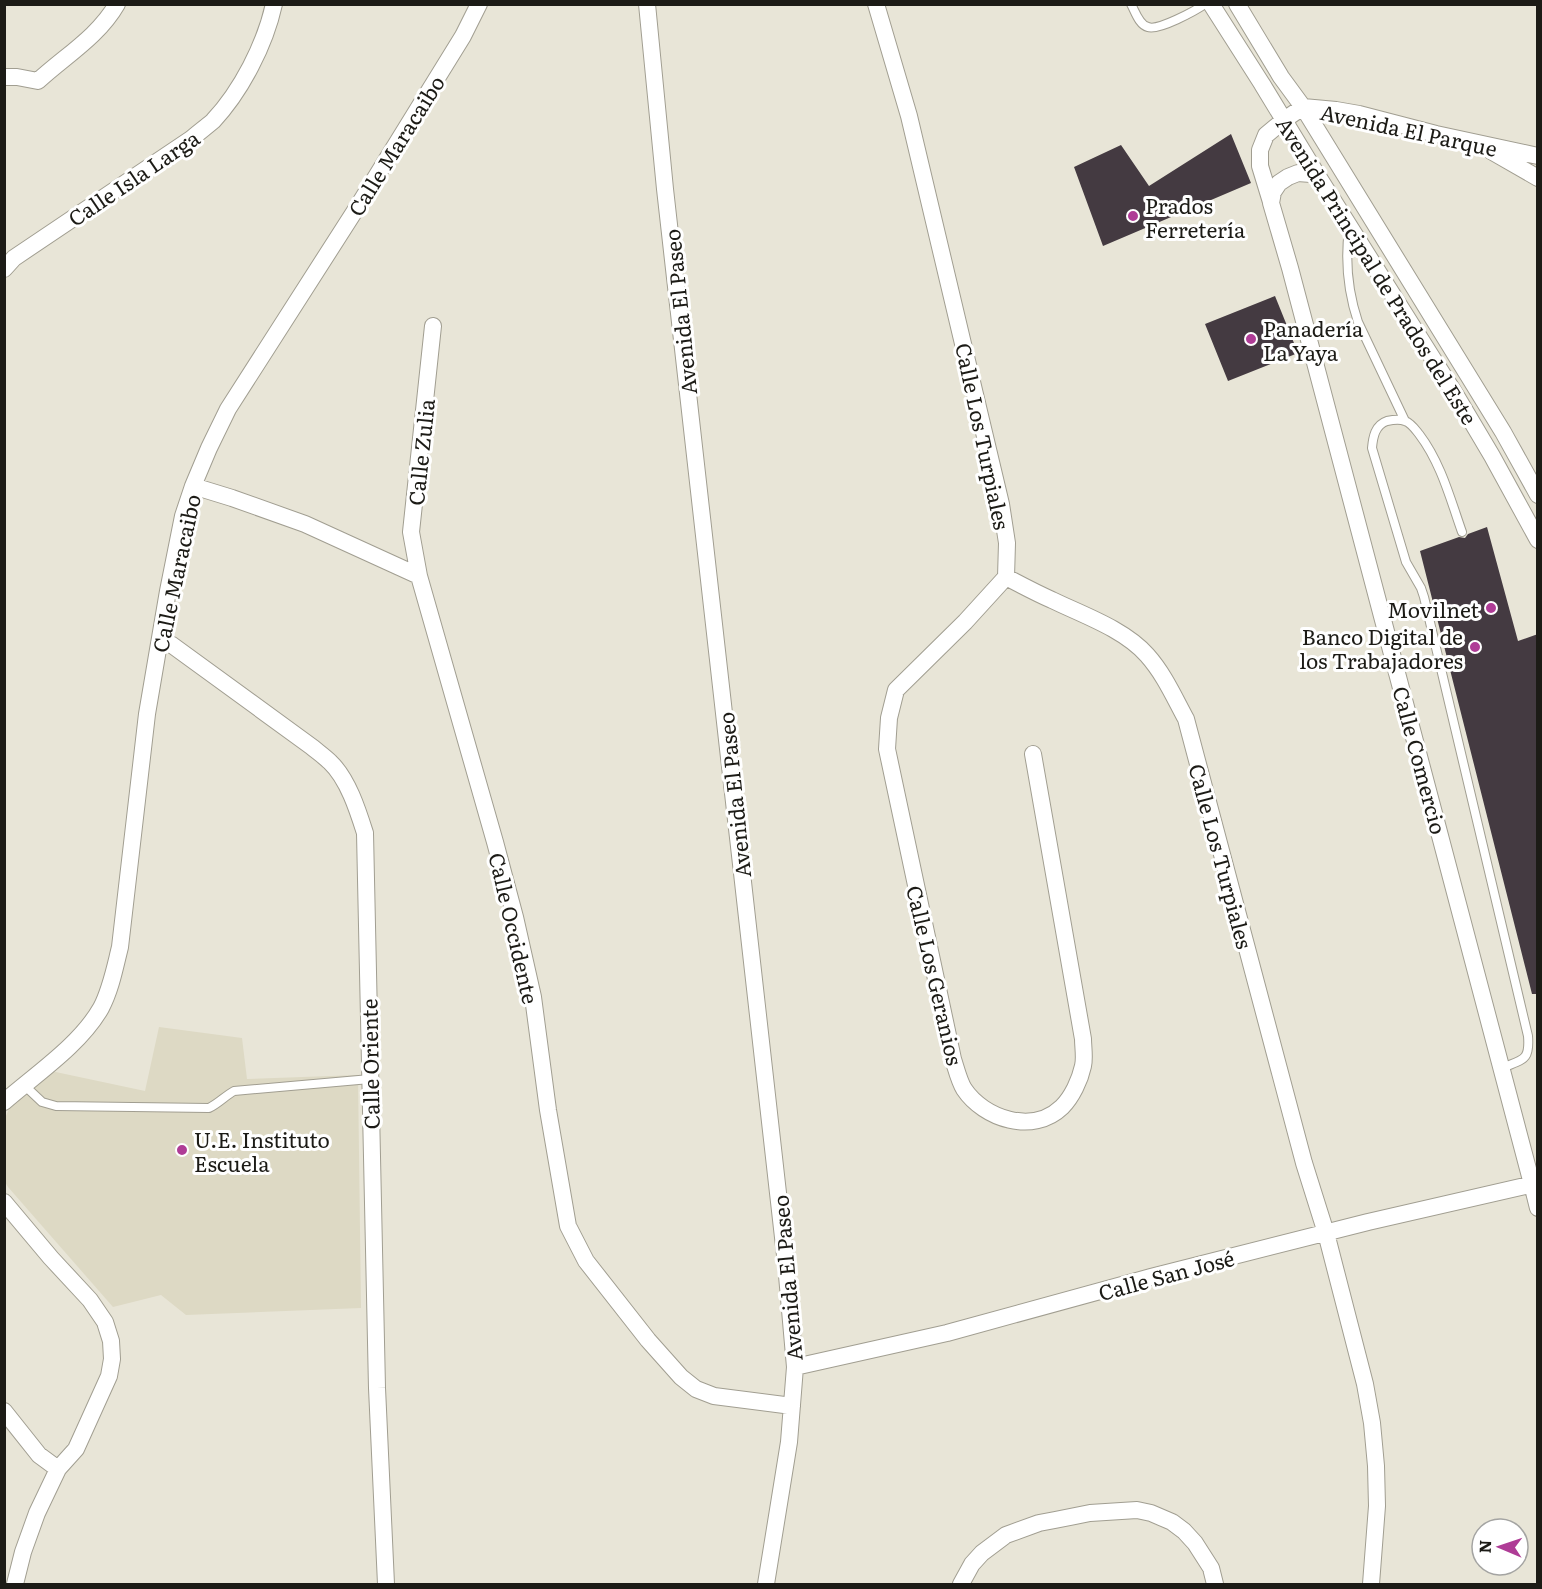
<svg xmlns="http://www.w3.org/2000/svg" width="1542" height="1589" font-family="Literata,serif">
<rect width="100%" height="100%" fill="#e8e5d7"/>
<path fill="#ddd9c4" d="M159,1027L242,1038L247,1079L358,1075L361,1308L186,1315L161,1295L113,1307L8,1187L5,1182V1118L9,1109L23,1093L51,1071L145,1091Z"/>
<path fill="#443a41" d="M1231,134L1251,183L1103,246L1074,167L1121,145L1149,186Z
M1275,296L1298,353L1228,381L1205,324Z
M1487,527L1518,641L1538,634V994H1532L1420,551L1459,537L1465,538L1468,534Z"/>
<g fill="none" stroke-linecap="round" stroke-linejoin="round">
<defs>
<path id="service" d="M1131,4C1135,11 1139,25 1148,27C1158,31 1195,11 1205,4
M1349,229C1345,260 1348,292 1358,322L1405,421
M1462,532C1450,498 1441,463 1419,434C1415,429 1411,423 1405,421C1400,419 1392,420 1387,421C1375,425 1373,437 1372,448L1406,562L1421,588L1424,597L1528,1036C1530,1061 1523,1059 1502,1068
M24,1085L42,1102L56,1106L209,1108C219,1103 225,1096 234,1091L370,1079"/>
<path id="minor" d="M647,4L665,189L786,1264L795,1367L789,1442L766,1584
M876,4L909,116L1001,504L1007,543L1006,577
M1211,4L1262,84L1319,178L1457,397L1492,456L1538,540
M1237,4L1281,77L1303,107L1503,432L1538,495
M4,77H17L38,81C65,56 98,37 117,4
M1491,151L1538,178
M1319,178L1311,174L1298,173L1288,177L1279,183L1273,192L1271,203L1290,268L1532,1184L1538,1208
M1271,202L1260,166V150L1266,135L1284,120L1303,107L1336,110L1359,114L1436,134L1538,156
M4,269L14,258L191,139C198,133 206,127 213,121C241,91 265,45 274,4
M193,486L232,498L305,524L419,576L495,842L515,917L533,997L548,1110L568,1226L586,1261L648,1340L681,1377L696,1389L714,1396L792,1406
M419,576L411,532L433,326
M1006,577C1021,585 1036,593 1052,600C1083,615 1124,629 1147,655C1164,674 1174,697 1186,719L1304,1163L1326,1233L1365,1384L1372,1423L1376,1466L1377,1506L1371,1584
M1006,577L965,622L896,690L889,718L887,749L953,1059C956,1068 959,1081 964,1089C984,1119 1033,1135 1062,1107C1072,1097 1080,1080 1083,1066C1085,1058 1083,1047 1083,1039L1033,754
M160,639L172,645L312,747C318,752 325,757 330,762C348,779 358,811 365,833L377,1388L386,1584
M4,1102C36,1074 80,1045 101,1008C111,989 115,967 120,947L147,714L168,591L183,516L193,486L209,448L228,409L358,206L463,36L479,4
M4,1202L51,1258L90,1300L105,1322L111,1341L112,1359L109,1376L76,1449L58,1469L37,1513L23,1552L15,1584
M795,1367L947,1333L1151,1277L1368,1222L1538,1183
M4,1411L39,1455L58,1469
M961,1584L972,1564L982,1553L1006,1535L1039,1523L1055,1520L1090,1513L1137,1510L1151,1513L1172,1522L1184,1531L1195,1543L1211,1568L1215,1584"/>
</defs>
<use href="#service" stroke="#a19e91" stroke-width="10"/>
<use href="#minor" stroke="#a19e91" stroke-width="18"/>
<use href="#service" stroke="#fff" stroke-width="8"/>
<use href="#minor" stroke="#fff" stroke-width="16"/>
</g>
<g fill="#af3c96" stroke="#fff" stroke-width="2">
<circle cx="1133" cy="216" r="6"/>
<circle cx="1251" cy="339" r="6"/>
<circle cx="1491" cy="608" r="6"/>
<circle cx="1475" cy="647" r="6"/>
<circle cx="182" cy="1150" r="6"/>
</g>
<g text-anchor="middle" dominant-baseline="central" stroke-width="6" stroke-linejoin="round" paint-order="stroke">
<g font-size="21" fill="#1c1b16" stroke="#fff">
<text transform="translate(1409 129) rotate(12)">Avenida El Parque</text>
<text transform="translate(395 145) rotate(-58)">Calle Maracaibo</text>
<text transform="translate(133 177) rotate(-34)">Calle Isla Larga</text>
<text transform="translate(1378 270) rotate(58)">Avenida Principal de Prados del Este</text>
<text transform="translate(679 312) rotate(-96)">Avenida El Paseo</text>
<text transform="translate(984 436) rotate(78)">Calle Los Turpiales</text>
<text transform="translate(420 452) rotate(-84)">Calle Zulia</text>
<text transform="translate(175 573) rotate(-78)">Calle Maracaibo</text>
<text transform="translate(1421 760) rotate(75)">Calle Comercio</text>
<text transform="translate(733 795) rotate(-96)">Avenida El Paseo</text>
<text transform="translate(1222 856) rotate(75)">Calle Los Turpiales</text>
<text transform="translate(515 928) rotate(77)">Calle Occidente</text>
<text transform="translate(936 975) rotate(77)">Calle Los Geranios</text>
<text transform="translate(369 1064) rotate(-91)">Calle Oriente</text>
<text transform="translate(1166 1274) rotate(-15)">Calle San José</text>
<text transform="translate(786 1278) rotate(-95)">Avenida El Paseo</text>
</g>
<g font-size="21" fill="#1c1b16" stroke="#fff" text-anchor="start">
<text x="1145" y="204">Prados<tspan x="1145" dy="24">Ferretería</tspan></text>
<text x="1263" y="327">Panadería<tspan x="1263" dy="24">La Yaya</tspan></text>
<text x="1479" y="608" text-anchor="end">Movilnet</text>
<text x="1463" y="635" text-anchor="end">Banco Digital de<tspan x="1463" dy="24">los Trabajadores</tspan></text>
<text x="194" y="1138">U.E. Instituto<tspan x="194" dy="24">Escuela</tspan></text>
</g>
</g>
<rect width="1542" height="1589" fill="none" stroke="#1c1b16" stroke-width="12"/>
<g transform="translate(1500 1547) rotate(272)"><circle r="28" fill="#ffffff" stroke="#a4a4a2" stroke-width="1.5"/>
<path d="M0-4.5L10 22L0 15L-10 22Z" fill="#af3c96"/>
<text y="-9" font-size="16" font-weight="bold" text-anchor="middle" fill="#1c1b16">N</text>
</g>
</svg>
